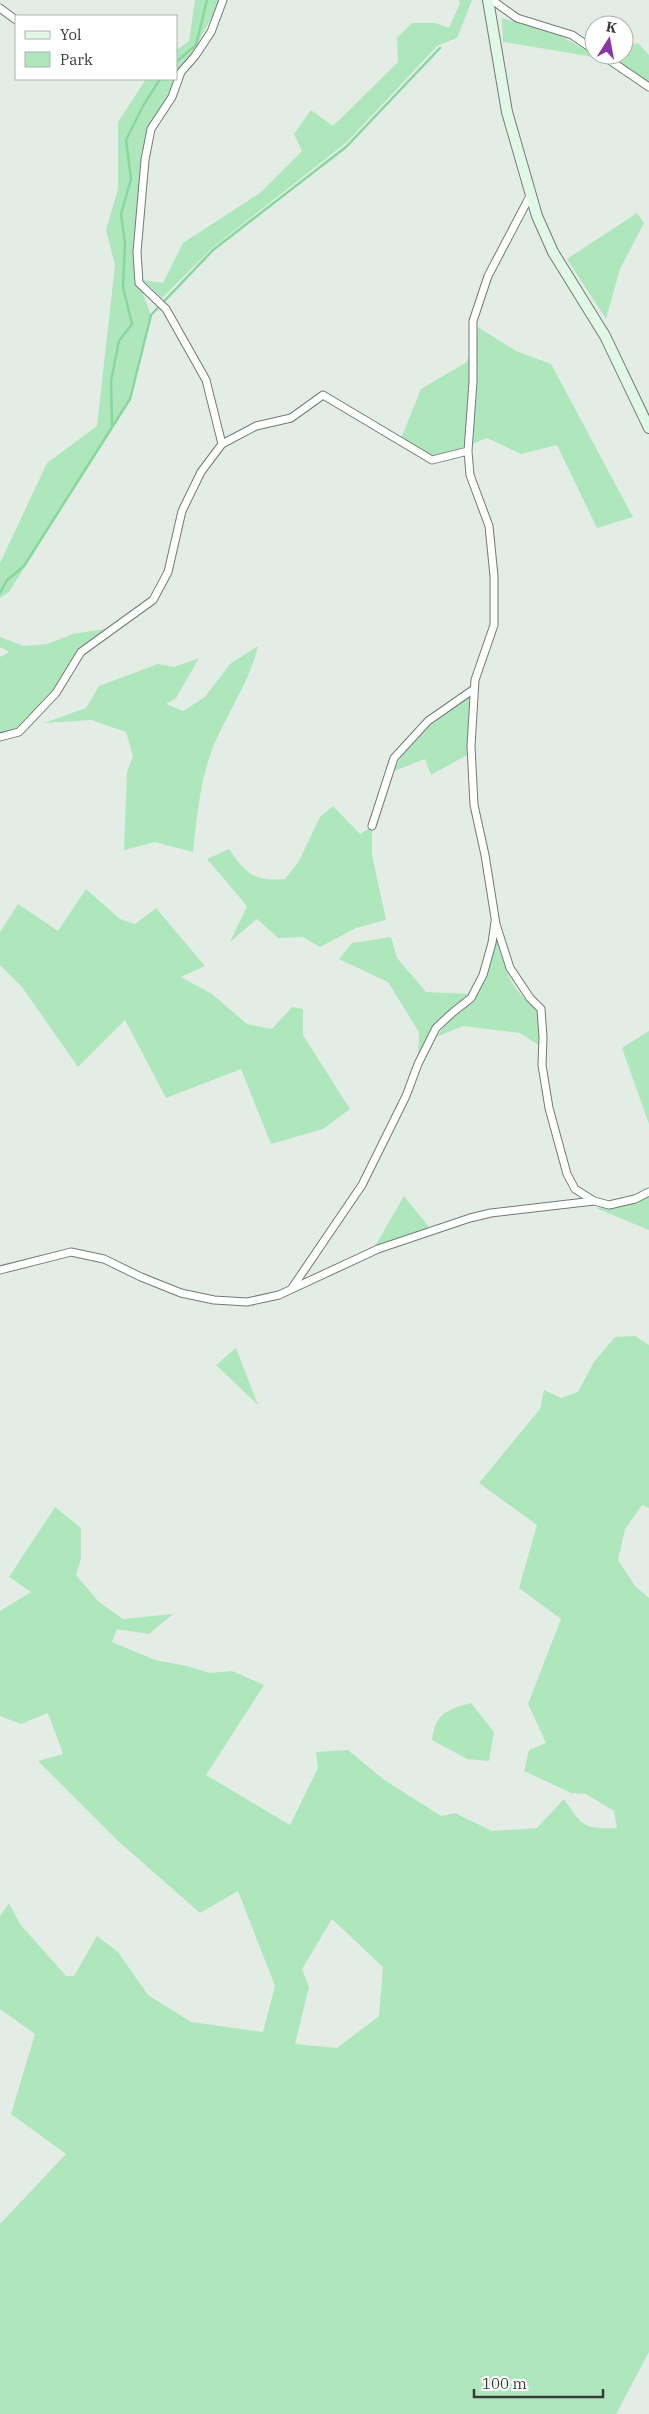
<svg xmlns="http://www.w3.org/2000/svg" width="649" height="2414" font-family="'IBM Plex Serif',serif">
<rect width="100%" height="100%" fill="#e3ede5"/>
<path fill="#afe7bd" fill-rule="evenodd" d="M195,0H221L151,129L142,204L139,283L151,315L130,399L9,592L0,598V563L47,463L97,426L115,265L106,230L118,189V122L146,79H176V50L189,41Z
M459,0H472L457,38L437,46L347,142L211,249L162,298L143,280L163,283L183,243L260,193L302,151L294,134L311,110L333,126L398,62L397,38L412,23H435L449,28L460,3Z
M502,18L559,35L600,58L503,42Z
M638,43L649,55V83L608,55H624V47Z
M637,213L644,223L620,269L606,319L567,259Z
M478,327L516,351L551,364L633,517L597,528L557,445L521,454L487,438L432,460L400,441L421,389L467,362Z
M117,627L81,652L56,693L19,732L0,737V657L9,652L0,647V637L24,646L47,644L73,634Z
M258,646C250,682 227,713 213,747C200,780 197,817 193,852L155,842L124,850L127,772L133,756L126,732L91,720L44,723L86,708L99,686L158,664L174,667L199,658L176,698L166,704L183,711L205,697L230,664Z
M470,696L467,755L431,775L425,759L394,771C407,738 443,716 470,696Z
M333,806L360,834L370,828L372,831V855L386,920L356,928L320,947L303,937L278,938L257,919L230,942L247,906L207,859L229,849C245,873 254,882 285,879L299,861L320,817Z
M86,889L120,919L135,924L156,908L205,966L181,977L212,994L247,1024L272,1029L292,1007L303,1009V1035L350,1109L323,1129L271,1144L241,1069L166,1098L125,1020L78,1067L22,987L0,965V932L18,904L58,931Z
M391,937L397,958L426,992L469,994L433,1027L418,1056L419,1032L388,982L339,959L352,943Z
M497,940C505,972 511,989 537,1010L540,1046L520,1033L463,1026L436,1037L454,1015L474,999L485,976Z
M649,1031V1124L622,1048Z
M649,1195V1230L596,1208L613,1207Z
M404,1196L433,1232L371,1253Z
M635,1336L649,1345V1508L642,1505L625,1529L618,1560L635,1586L649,1598V2352L616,2414H0V2224L66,2154L11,2114L35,2034L0,2009V1916L9,1903L20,1924L66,1976H74L97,1936L118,1952L148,1995L191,2022L263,2032L275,1986L238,1891L200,1913L117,1840L38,1761L63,1754L48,1713L21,1724L0,1716V1611L31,1592L9,1577L55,1507L81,1528V1559L76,1575L99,1602L123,1619L173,1614L149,1634L117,1629L112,1642L155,1660L187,1666L210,1673L232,1671L264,1685L206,1775L290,1825L318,1768L316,1752L348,1750L383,1779L441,1816L455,1813L492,1831L537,1828L564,1799C583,1827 583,1829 617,1828L614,1811L586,1794L571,1793L524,1771L529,1750L546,1743L528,1704L561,1619L519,1588L537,1525L479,1483L540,1409L544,1390L561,1398L578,1392L594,1362L615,1337ZM332,1919L383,1967L379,2016L337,2048L295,2044L309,1987L302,1969Z
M236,1348L258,1405L216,1365Z
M471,1703L494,1732L489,1761L467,1759L432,1740C436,1713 446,1710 471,1703Z"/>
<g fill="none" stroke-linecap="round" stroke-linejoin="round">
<path stroke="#86d89d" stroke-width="2.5" d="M176,62L196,45L207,0
M112,425L111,381L119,341L132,324L123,287L125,244L121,214L131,179L126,140L143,106L160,79
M0,593L7,580L24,566L130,399L151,315L213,250L346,147L440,48"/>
<defs>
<path id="street" d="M492,0L517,18L572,35L594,50
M0,8L16,20
M602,55L649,87
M222,444L206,380L166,309L139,283L137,252L145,160L151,129L172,97L181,72L195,56L211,32L223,0
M468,451L470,475L489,526L494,576V625L475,680L471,746L474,805L485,855L496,924L510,968L530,998L541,1009L543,1037L542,1065L549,1108L567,1174L575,1189L594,1201L609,1205L635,1199L649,1192
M0,737L19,732L56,693L81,652L153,600L168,572L182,511L201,472L222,444L256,426L291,418L323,395L432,460L468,451L473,382V321L488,276L530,196
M372,826L394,758L428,721L474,689
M0,1270L71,1252L104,1259L141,1277L181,1293L214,1300L247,1302L279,1295L378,1249L470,1218L491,1213L594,1201
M292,1288L362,1185L406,1096L418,1064L436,1028L452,1013L471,998L483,975L492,943L495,922"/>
<path id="secondary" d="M488,0L507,112L537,216L553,252L605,336L649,428"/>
</defs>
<use href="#street" stroke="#727b74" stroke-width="9"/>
<use href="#secondary" stroke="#727b74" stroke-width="12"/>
<use href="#street" stroke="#fff" stroke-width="7"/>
<use href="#secondary" stroke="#e1f8e7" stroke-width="10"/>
</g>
<rect x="15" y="15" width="162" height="65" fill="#ffffff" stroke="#afb1b0"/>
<rect x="25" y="31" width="25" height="8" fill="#e1f8e7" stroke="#afb1b0"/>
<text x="60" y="40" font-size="15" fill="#383c39">Yol</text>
<rect x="25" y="52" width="25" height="15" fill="#afe7bd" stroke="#afb1b0"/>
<text x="60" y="65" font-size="15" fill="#383c39">Park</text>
<g transform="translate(609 40) rotate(11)"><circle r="24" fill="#ffffff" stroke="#afb1b0"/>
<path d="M0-4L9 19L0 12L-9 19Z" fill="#8937a6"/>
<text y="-8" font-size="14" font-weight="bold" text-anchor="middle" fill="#383c39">K</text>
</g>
<path d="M474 2389v8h129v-8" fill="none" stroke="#383c39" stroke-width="2.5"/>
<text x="482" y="2389" font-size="15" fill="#383c39" stroke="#ffffff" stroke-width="4" paint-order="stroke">100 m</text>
</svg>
